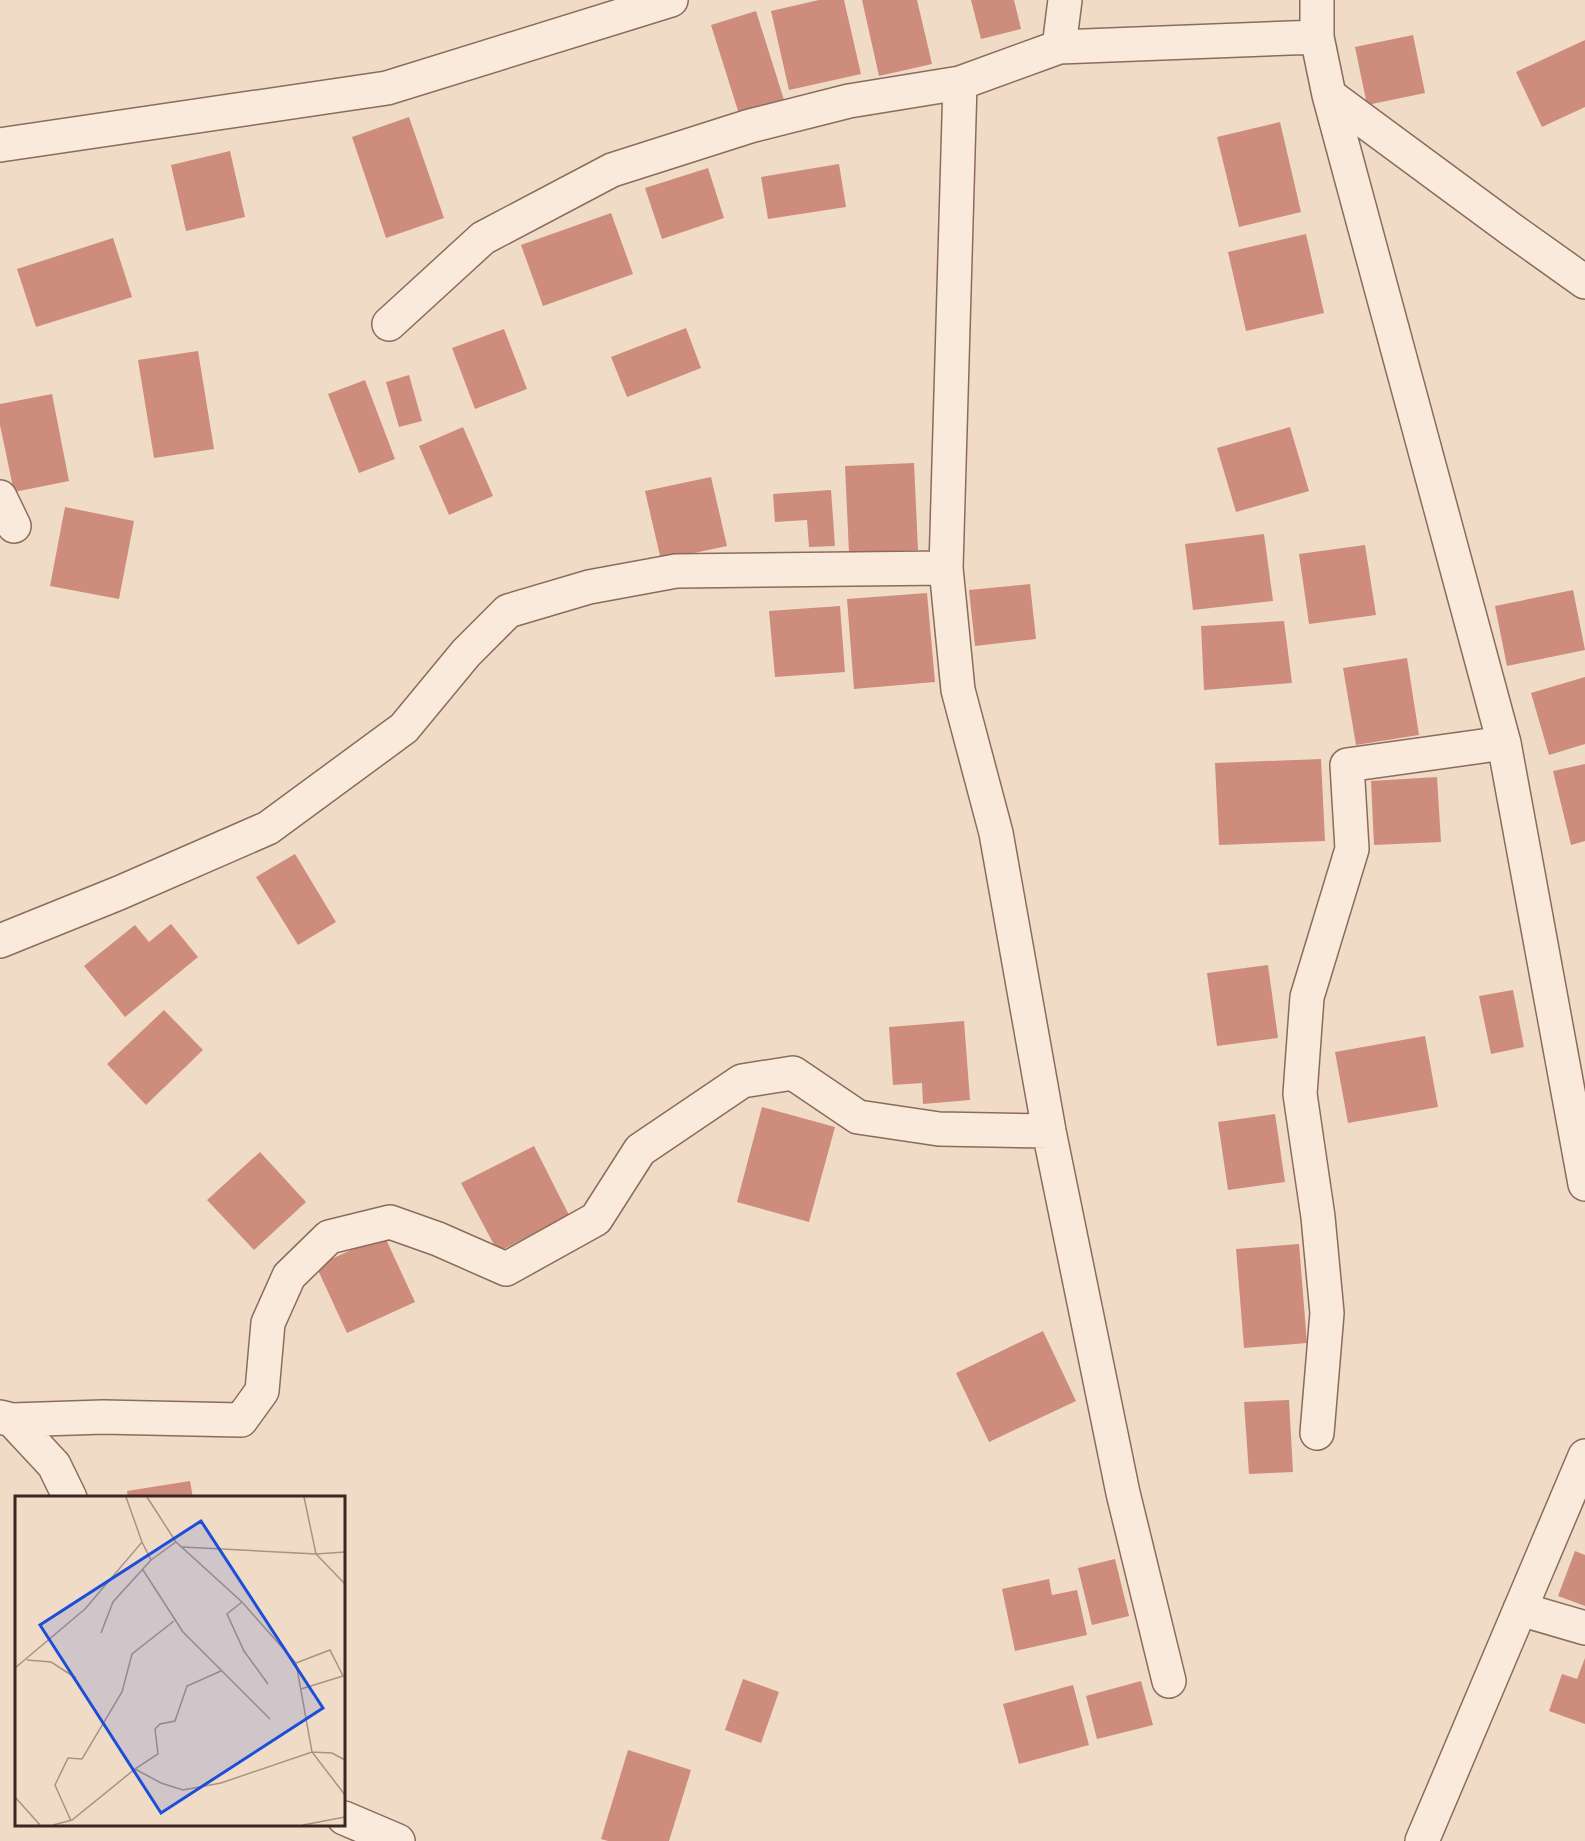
<svg xmlns="http://www.w3.org/2000/svg" width="1585" height="1841" font-family="'Libre Baskerville',serif">
<rect width="100%" height="100%" fill="#f0dbc7"/>
<path fill="#ce8c7c" d="M819,0H844L861,74L789,90L771,11Z
M862,0H917L932,64L879,76Z
M971,0H1014L1021,29L981,39Z
M756,11L784,100L739,114L711,25Z
M1413,35L1425,93L1367,105L1355,47Z
M1585,40V107L1542,127L1516,72Z
M409,117L444,218L386,238L352,137Z
M1280,122L1301,212L1239,227L1217,137Z
M230,151L245,217L186,231L171,165Z
M839,164L846,207L768,219L761,177Z
M708,168L724,218L662,239L645,188Z
M611,213L633,274L543,306L521,245Z
M1306,234L1324,313L1246,331L1228,252Z
M113,238L132,297L36,327L17,269Z
M686,328L701,368L627,397L611,357Z
M504,329L527,389L475,409L452,348Z
M198,351L214,449L154,458L138,360Z
M409,375L422,421L399,427L386,382Z
M365,380L395,459L359,473L328,394Z
M52,394L69,481L14,492L0,425V404Z
M463,427L493,496L449,515L419,446Z
M1290,427L1309,491L1236,512L1217,448Z
M914,463L918,550L849,553L845,466Z
M711,477L727,546L661,560L645,491Z
M831,490L835,546L809,547L807,520L775,522L773,494Z
M65,507L134,521L119,599L50,586Z
M1264,534L1273,601L1193,610L1185,544Z
M1365,545L1376,615L1309,624L1299,554Z
M1030,584L1036,639L975,646L969,590Z
M1573,590L1585,650L1507,666L1495,606Z
M927,593L935,682L854,689L847,599Z
M840,606L845,672L775,677L769,611Z
M1284,621L1292,683L1204,690L1201,626Z
M1407,658L1419,735L1356,745L1343,668Z
M1585,677V744L1549,755L1531,693Z
M1321,759L1325,841L1219,845L1215,763Z
M1585,764V841L1571,845L1553,771Z
M1437,777L1441,842L1374,845L1371,781Z
M295,854L336,922L298,945L256,877Z
M171,924L198,957L125,1017L84,966L135,925L149,942Z
M1268,965L1278,1038L1217,1046L1207,973Z
M1513,990L1524,1047L1491,1054L1479,996Z
M164,1010L203,1050L146,1105L107,1064Z
M964,1021L970,1100L923,1104L922,1083L893,1085L889,1027Z
M1425,1036L1438,1107L1348,1123L1335,1052Z
M762,1107L835,1127L809,1222L737,1202Z
M1275,1114L1285,1182L1228,1190L1218,1122Z
M534,1146L569,1215L498,1252L461,1183Z
M260,1152L306,1202L254,1250L207,1200Z
M384,1235L415,1302L347,1333L316,1266Z
M1299,1244L1307,1343L1244,1348L1236,1249Z
M1043,1331L1076,1401L989,1442L956,1373Z
M1289,1400L1293,1472L1249,1474L1244,1402Z
M190,1481L193,1498H128L127,1491Z
M1575,1551L1585,1555V1606L1558,1596Z
M1115,1559L1129,1616L1092,1625L1078,1568Z
M1049,1579L1052,1595L1077,1590L1087,1635L1015,1651L1002,1589Z
M1585,1658V1724L1549,1711L1562,1674L1577,1679Z
M743,1679L779,1692L761,1743L725,1730Z
M1141,1681L1153,1725L1097,1739L1086,1696Z
M1073,1685L1089,1745L1019,1764L1003,1704Z
M628,1750L691,1770L669,1841H608L601,1839Z"/>
<g fill="none" stroke-linecap="round" stroke-linejoin="round">
<defs>
<path id="minor" d="M1065,0L1059,47L1317,37L1329,95L1504,743L1585,1184
M1317,37V0
M960,83L946,568L958,690L996,833L1049,1131L1123,1493L1169,1681
M1329,95L1512,230L1585,282
M0,145L387,88L671,0
M389,324L483,238L612,170L750,126L849,101L960,83L1059,47
M0,497L14,526
M0,941L119,893L268,828L404,728L466,653L508,611L589,587L676,571L946,568
M0,1417L12,1420L54,1465L70,1498
M12,1420L103,1417L241,1420L262,1391L268,1323L289,1276L329,1237L390,1222L438,1239L506,1269L596,1219L640,1150L742,1081L793,1073L858,1117L939,1129L1049,1131
M1317,1433L1327,1313L1318,1217L1300,1094L1307,997L1352,849L1347,765L1504,743
M1520,1609L1585,1628
M344,1818L398,1841
M1422,1841L1585,1456"/>
</defs>
<use href="#minor" stroke="#8c6b5c" stroke-width="36"/>
<use href="#minor" stroke="#faeadb" stroke-width="33"/>
</g>
<g transform="translate(15 1496)">
<rect width="330" height="330" fill="#f0dbc7"/>
<path fill="none" stroke="#a89384" stroke-width="1.5" d="M111,1L127,46M132,1L161,46M289,1L301,58L330,88M167,51L301,58L330,56M128,74L168,136L255,223M227,106L212,118L229,155L253,188M86,137L98,106L136,64M12,164L36,166L61,182M281,167L315,154L328,180L286,193M0,172L70,113L127,46L136,64L161,46L227,106L281,167L297,256L330,299M120,273L143,258L140,233L145,228L160,225L172,190L206,175M0,301L25,329M56,325L40,289L53,262L67,263L107,196L117,158L159,125M38,329L57,324L120,273L146,287L168,294L206,287L297,256L317,257L330,264M288,329L330,321"/>
<path fill="#1d4ed8" fill-opacity="0.15" stroke="#1d4ed8" stroke-width="3" d="M186,25L308,212L146,317L25,129Z"/>
<rect width="330" height="330" fill="none" stroke="#3c2720" stroke-width="3"/>
</g>
</svg>
